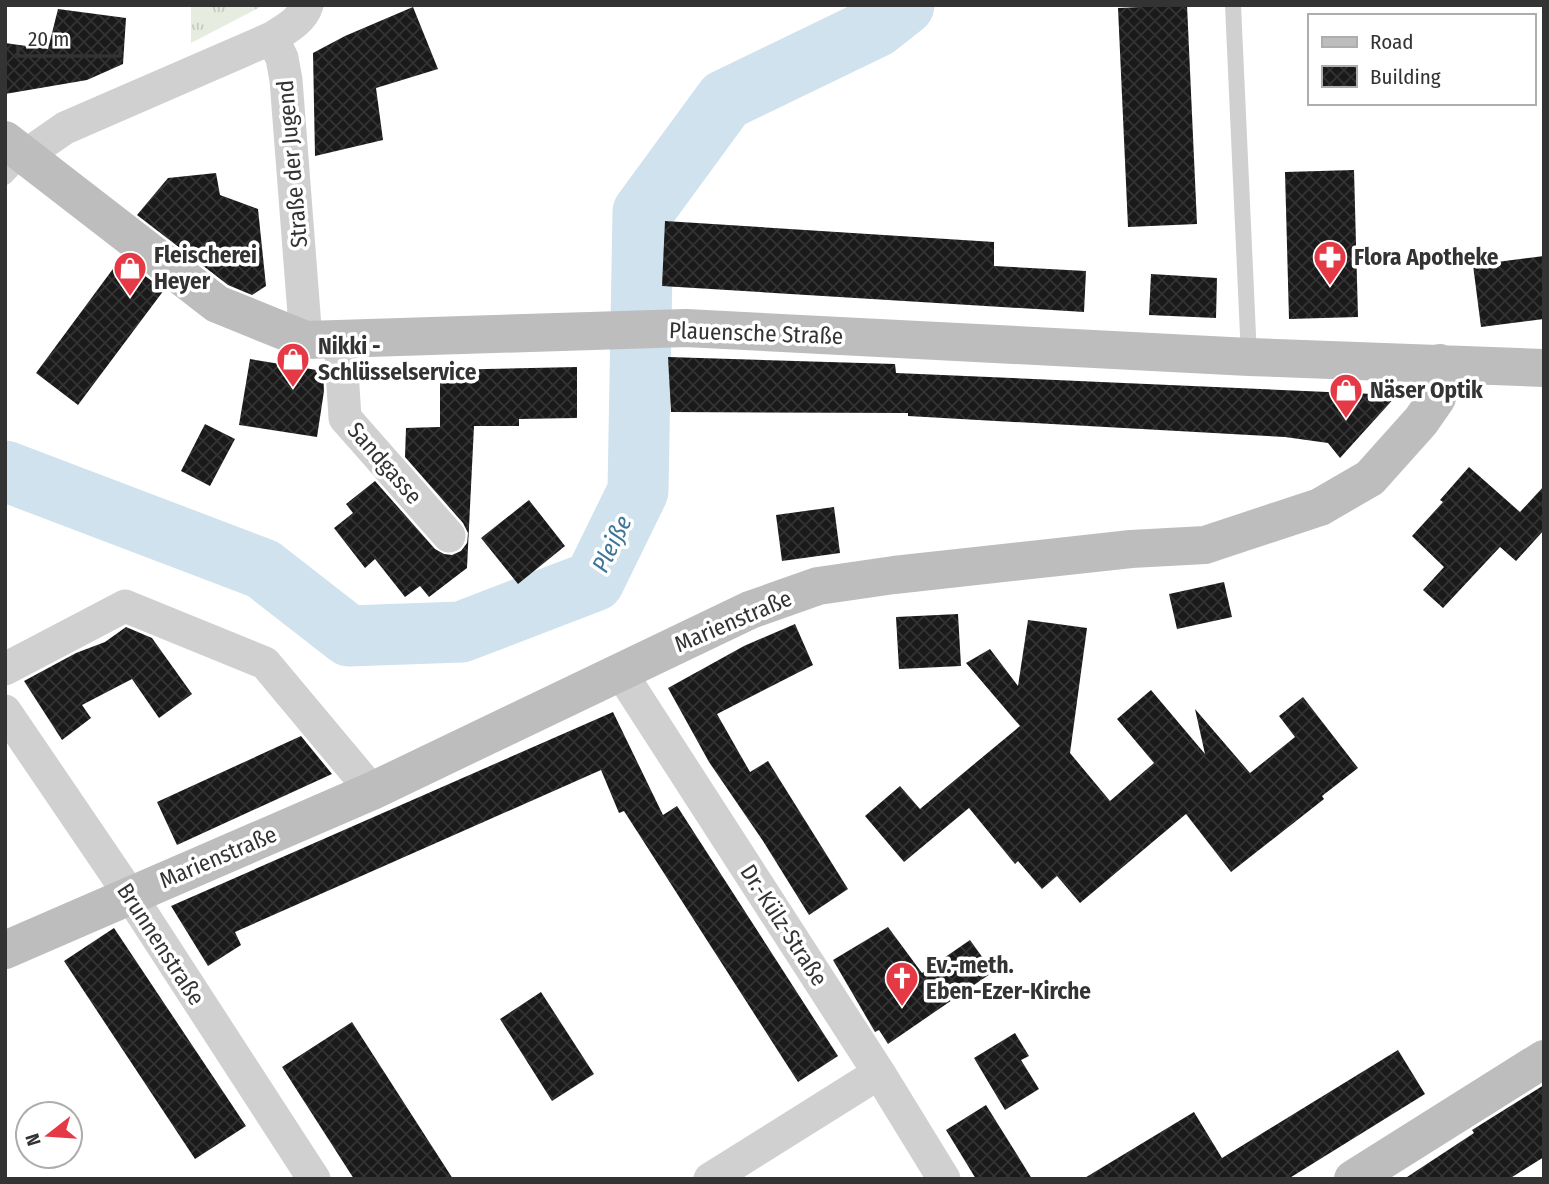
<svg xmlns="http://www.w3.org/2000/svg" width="1549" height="1184" font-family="'Fira Sans Condensed',sans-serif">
<defs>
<pattern id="grass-tufts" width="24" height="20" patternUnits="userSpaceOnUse" patternTransform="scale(1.75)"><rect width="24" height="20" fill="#e6ecdf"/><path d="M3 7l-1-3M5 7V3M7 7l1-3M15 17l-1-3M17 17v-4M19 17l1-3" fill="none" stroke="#c6cbc0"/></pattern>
<pattern id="building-cross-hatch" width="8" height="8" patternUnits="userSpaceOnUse" patternTransform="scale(1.75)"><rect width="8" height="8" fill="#1a1a1a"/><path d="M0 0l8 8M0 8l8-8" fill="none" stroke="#333"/></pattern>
</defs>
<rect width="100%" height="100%" fill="#fff"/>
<path fill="url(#grass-tufts)" d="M191,5H264L191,43Z"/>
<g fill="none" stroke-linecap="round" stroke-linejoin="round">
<path stroke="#cfe2ee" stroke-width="61" d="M5,471L263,569L349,636L461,632L594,581L638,491L643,212L725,100L876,27L904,5"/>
</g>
<path fill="url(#building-cross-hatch)" d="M1187,5L1197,224L1128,227L1118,8Z
M413,7L438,69L376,88L383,140L315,156L313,53L345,36Z
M58,9L126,18L123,64L87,80L5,94V43L48,49Z
M1354,170L1358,317L1289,319L1285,172Z
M216,173L220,195L258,209L266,286L252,295L228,285L137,215L168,178Z
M665,221L994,242V266L1086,271L1084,312L662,286Z
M1544,256V319L1481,327L1473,265Z
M121,258L164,290L78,405L36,373Z
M1151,274L1217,278L1216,318L1149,315Z
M668,357L895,364L896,373L1397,395L1340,458L1328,443L1285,437L908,416V413L671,412Z
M250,359L323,371L324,391L317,437L239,425Z
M577,367V418L519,419V426H474L467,568L429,597L420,586L405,597L375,559L365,568L334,528L353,513L346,504L375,481L435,549L444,554L452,555L461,551L467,543L468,533L463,523L405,457L406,428L440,427V370Z
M205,424L235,439L210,486L181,471Z
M1469,467L1520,512L1544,486V530L1516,561L1500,547L1443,608L1423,590L1444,567L1412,536L1443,502L1440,500Z
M529,500L565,546L518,584L481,538Z
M834,507L840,553L782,561L776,515Z
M1224,582L1232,617L1177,629L1169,594Z
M958,614L961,666L899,669L896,617Z
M1028,620L1087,628L1070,753L1110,801L1154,763L1117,719L1151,690L1205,754L1195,709L1250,773L1295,737L1279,716L1303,697L1358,768L1322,796L1324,799L1231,872L1186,814L1080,903L1057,876L1042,889L1018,861L1015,864L969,808L904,862L865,816L900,786L920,809L1020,726L966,663L990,649L1018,686Z
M795,624L813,665L717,714L750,772L768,761L848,889L809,915L763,841L709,762L668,688L744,646Z
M126,627L152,638L192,694L159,718L132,679L82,705L91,718L62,740L24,681L76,653L105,642Z
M613,712L663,815L677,806L838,1056L798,1082L624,811L619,813L601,770L235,932L241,945L208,966L171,906Z
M301,736L332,774L177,845L157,802Z
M888,927L922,973L970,940L993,972L888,1044L879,1030L875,1032L833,960Z
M114,928L246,1126L195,1159L64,961Z
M541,992L594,1074L552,1101L500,1019Z
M352,1022L453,1179H354L282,1067Z
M1015,1033L1029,1056L1021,1060L1039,1089L1005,1110L974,1058Z
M1398,1050L1425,1094L1288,1179H1083L1194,1112L1222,1158Z
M1544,1085V1157L1509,1179H1404L1474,1133L1472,1130Z
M986,1105L1016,1153L1032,1179H976L946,1130Z"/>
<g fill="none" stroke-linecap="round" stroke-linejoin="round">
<path stroke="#d0d0d0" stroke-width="16" d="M1233,5L1249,357
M5,177L26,155"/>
<path stroke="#d0d0d0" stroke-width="33" d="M272,38L282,58L286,80L306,340
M26,155L65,128L272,38C284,30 302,21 307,5
M340,339L345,418L449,536
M5,669L125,606L265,663L372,791
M621,673L879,1073L944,1179
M5,711L130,895L314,1179
M710,1179L879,1073"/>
<path stroke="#bdbdbd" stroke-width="38" d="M5,140L217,304L306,340L686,328L1249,357L1544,368
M5,950L372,791L750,610L818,586L894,575L1131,549L1205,545L1320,507L1370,478L1421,421L1437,398L1440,363
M1353,1179L1544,1059"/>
</g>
<defs>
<symbol id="pharmacy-pin" viewBox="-11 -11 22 30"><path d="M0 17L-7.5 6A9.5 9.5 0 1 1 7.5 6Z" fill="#e63946" stroke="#fff"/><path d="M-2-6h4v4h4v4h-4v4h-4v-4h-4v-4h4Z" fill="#fff"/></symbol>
<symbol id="shop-pin" viewBox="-11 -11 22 30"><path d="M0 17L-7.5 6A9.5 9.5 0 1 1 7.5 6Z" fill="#e63946" stroke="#fff"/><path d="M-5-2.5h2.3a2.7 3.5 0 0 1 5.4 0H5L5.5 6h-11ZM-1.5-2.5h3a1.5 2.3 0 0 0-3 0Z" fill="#fff"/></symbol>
<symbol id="church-pin" viewBox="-11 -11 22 30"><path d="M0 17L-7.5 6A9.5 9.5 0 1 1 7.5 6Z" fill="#e63946" stroke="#fff"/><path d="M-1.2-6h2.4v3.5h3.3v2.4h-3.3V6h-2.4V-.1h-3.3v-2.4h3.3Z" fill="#fff"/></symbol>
</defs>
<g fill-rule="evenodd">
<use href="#pharmacy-pin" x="1311" y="238" width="38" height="52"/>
<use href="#shop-pin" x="111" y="249" width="38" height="52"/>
<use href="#shop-pin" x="274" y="340" width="38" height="52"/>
<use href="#shop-pin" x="1327" y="371" width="38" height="52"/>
<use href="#church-pin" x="883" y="959" width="38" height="52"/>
</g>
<g text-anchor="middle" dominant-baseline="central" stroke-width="7" stroke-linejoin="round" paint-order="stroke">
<g font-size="23" fill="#333" stroke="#fff">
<text transform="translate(292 164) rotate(-95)">Straße der Jugend</text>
<text transform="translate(756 333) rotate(2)">Plauensche Straße</text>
<text transform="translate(385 463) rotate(49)">Sandgasse</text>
<text transform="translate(733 621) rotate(-23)">Marienstraße</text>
<text transform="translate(218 857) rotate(-23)">Marienstraße</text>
<text transform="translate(784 925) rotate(57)">Dr.-Külz-Straße</text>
<text transform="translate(161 944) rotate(57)">Brunnenstraße</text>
</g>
<g font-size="23" font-weight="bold" fill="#333" stroke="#fff" text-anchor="start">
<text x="154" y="255">Fleischerei<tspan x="154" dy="26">Heyer</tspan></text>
<text x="1354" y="257">Flora Apotheke</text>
<text x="318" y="346">Nikki -<tspan x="318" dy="26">Schlüsselservice</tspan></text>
<text x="1370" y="390">Näser Optik</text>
<text x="926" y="965">Ev.-meth.<tspan x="926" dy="26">Eben-Ezer-Kirche</tspan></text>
</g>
<g font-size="24" font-style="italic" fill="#3f7597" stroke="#fff">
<text transform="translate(612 544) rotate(-64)">Pleiße</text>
</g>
</g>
<rect width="1549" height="1184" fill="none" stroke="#333333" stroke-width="14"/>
<rect x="1308" y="14" width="228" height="91" fill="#ffffff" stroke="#adadad" stroke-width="2"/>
<rect x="1322" y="37" width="35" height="10" fill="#bdbdbd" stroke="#adadad" stroke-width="2"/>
<text x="1370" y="49" font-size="21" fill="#333333">Road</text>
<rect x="1322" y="66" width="35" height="21" fill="url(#building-cross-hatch)" stroke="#adadad" stroke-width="2"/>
<text x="1370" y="84" font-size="21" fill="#333333">Building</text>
<g transform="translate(49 1135) rotate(253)"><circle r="33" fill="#ffffff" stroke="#adadad" stroke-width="2"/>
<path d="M0-5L12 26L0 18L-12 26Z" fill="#e63946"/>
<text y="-10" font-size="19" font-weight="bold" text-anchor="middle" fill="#333333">N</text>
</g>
<path d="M18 46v10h102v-10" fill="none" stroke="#333333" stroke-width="3.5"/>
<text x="28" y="46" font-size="21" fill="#333333" stroke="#ffffff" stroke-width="5" paint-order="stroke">20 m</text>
</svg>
